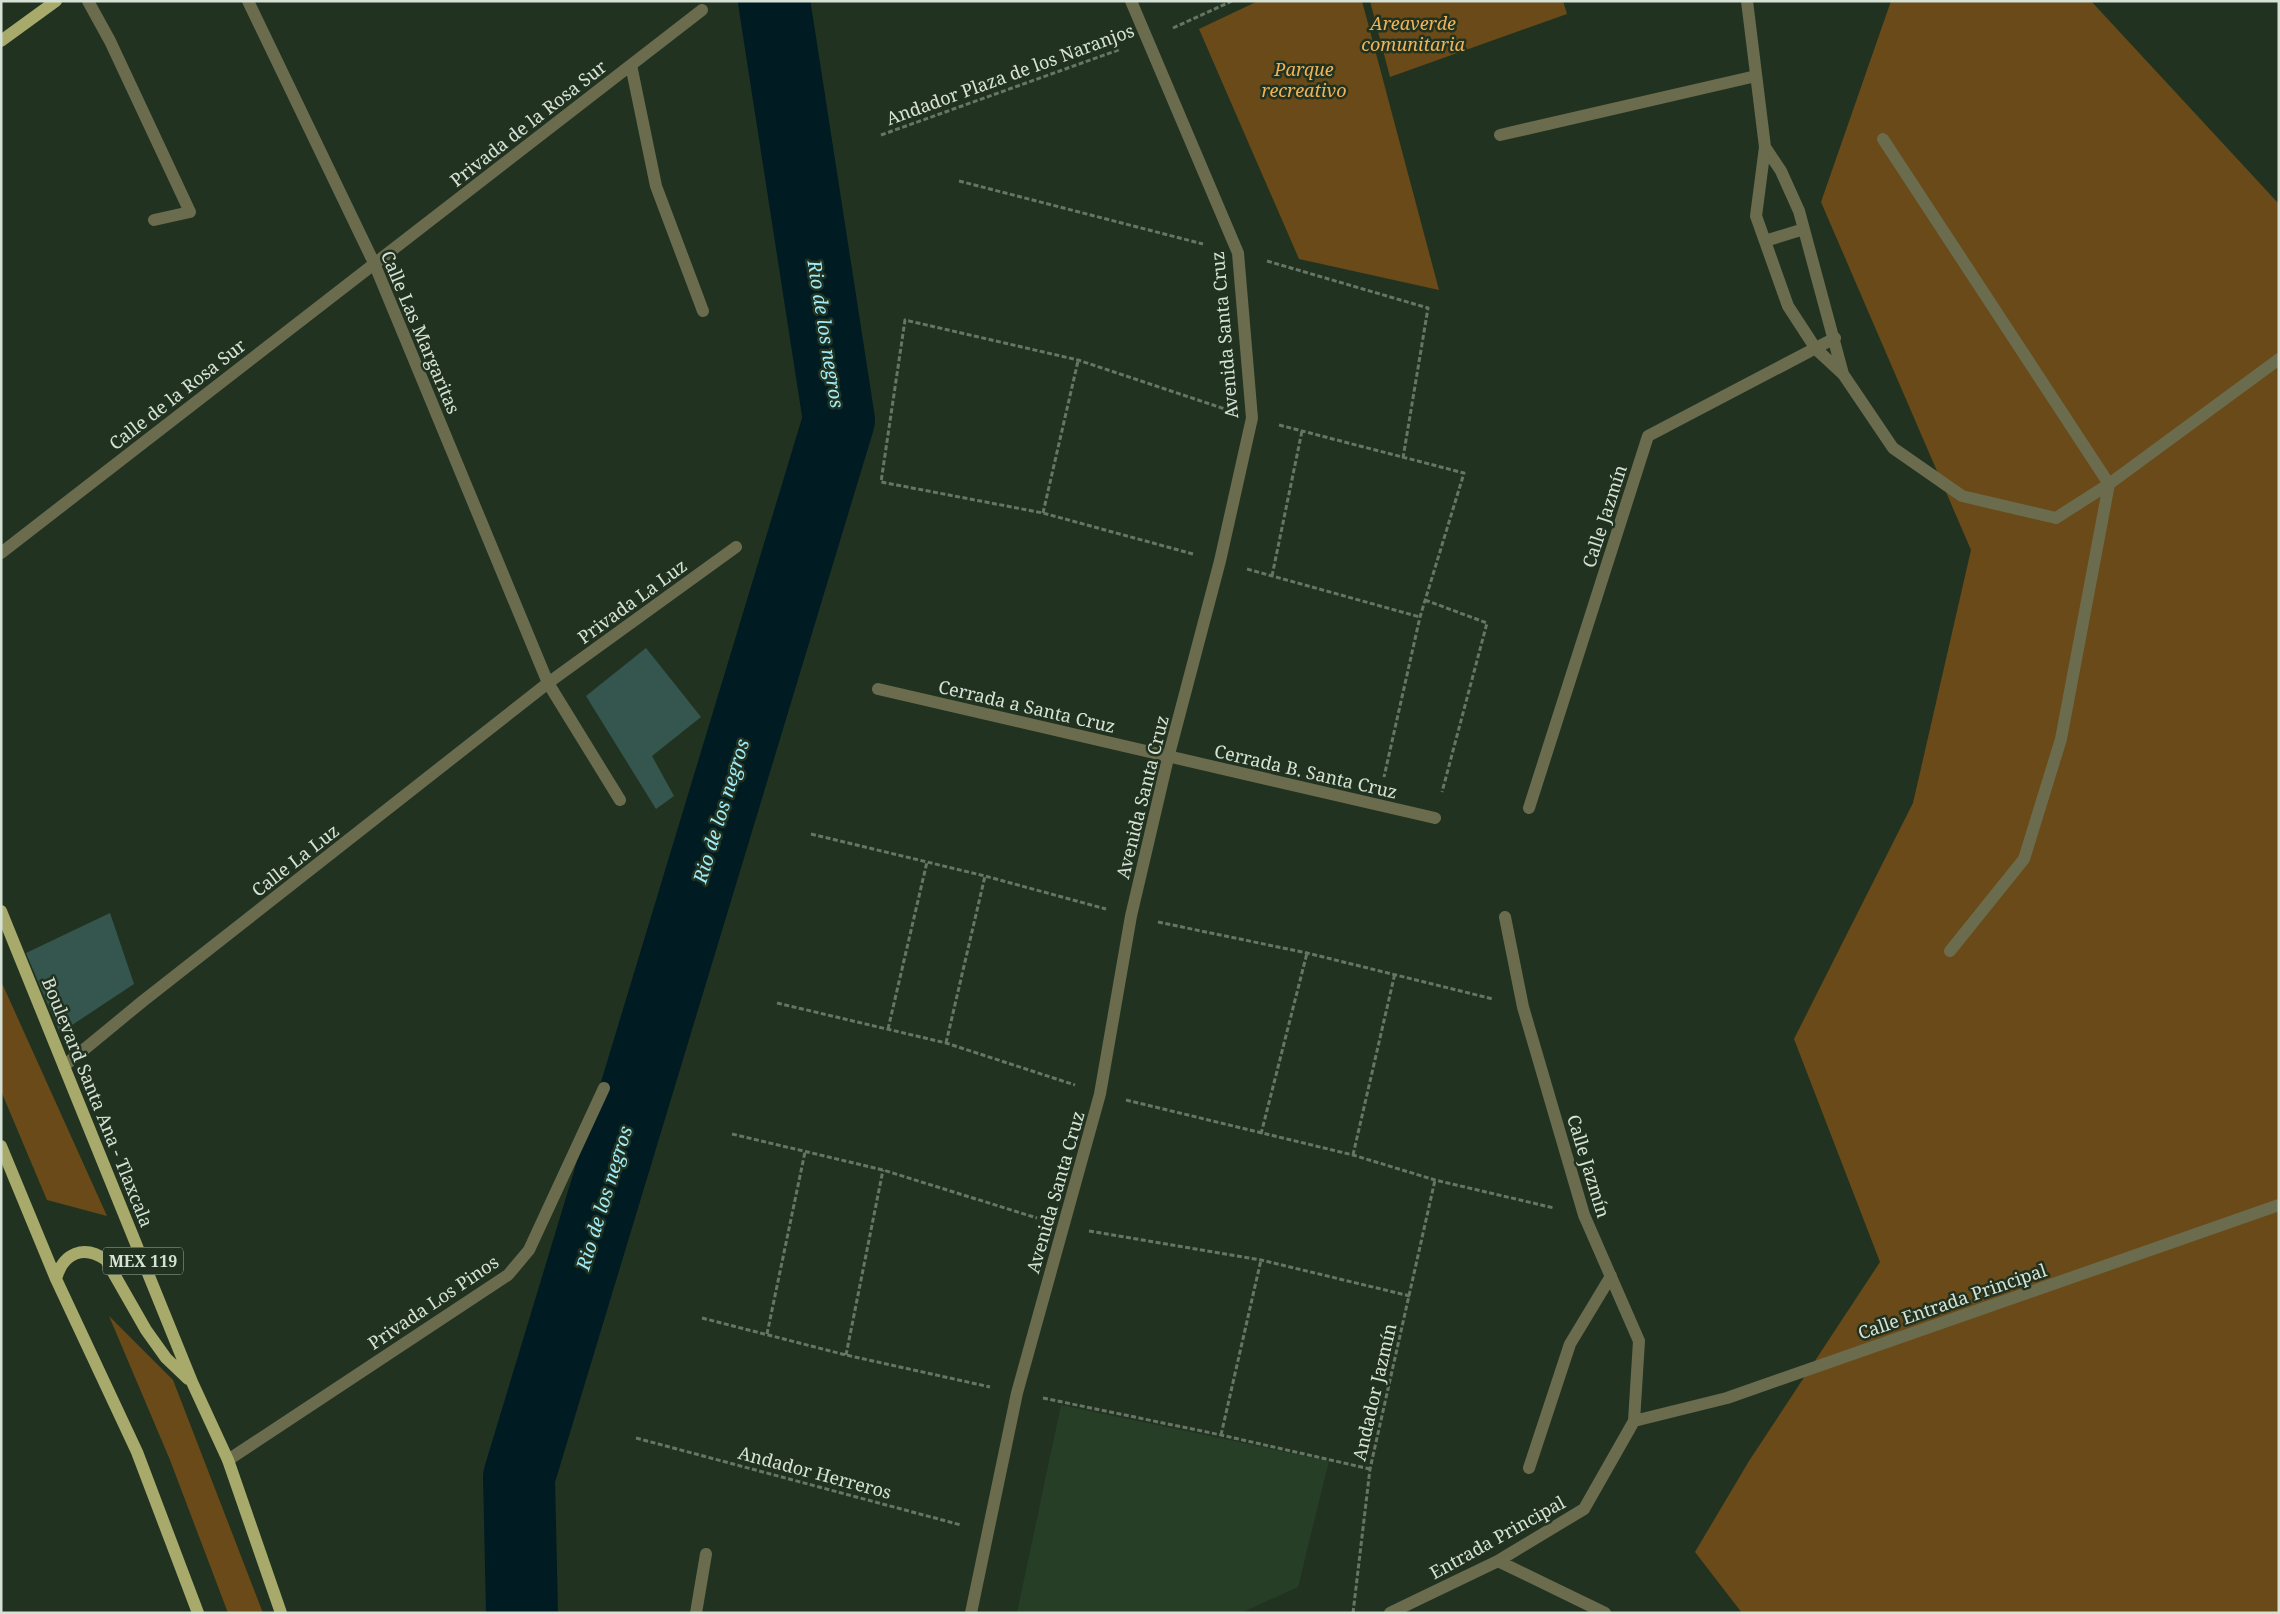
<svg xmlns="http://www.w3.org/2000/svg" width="2280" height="1614" font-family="'Noto Serif',serif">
<rect width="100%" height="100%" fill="#213320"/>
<path fill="#273e26" d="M1061,1405L1329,1461L1298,1587L1241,1613H1017Z"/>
<path fill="#694a18" d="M1258,1H1362L1439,290L1299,259L1199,29Z
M1370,1H1563L1567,14L1390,77Z
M1891,1H2091L2279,204V1613H1742L1695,1552L1749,1461L1880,1262L1794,1039L1913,803L1971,550L1821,202Z
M1,981L107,1216L47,1200L1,1091Z
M109,1316L173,1380L263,1613H228L170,1460Z"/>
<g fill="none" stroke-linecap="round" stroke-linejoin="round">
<path stroke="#001c22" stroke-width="72" d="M522,1613L519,1477L839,420L774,1"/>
</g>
<path fill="#34564e" d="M646,648L701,717L652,756L674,796L656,809L586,696Z
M110,913L134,984L60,1033L26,953Z"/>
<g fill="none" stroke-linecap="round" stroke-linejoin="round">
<path stroke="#667565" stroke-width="3" stroke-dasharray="5 2.5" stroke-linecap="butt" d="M1173,28L1232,1
M881,135L1121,49
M959,181L1203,244
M1267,261L1428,308L1403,458
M1279,425L1464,473L1420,617L1384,777
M1043,513L1078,361
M1193,554L1043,513L881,482L905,320L1078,360L1225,409
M1247,569L1420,617
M1272,576L1302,431
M1425,600L1487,623L1442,792
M811,834L985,876L1106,909
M1158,922L1307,953L1493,999
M777,1003L946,1043L1075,1085
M888,1029L927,862
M946,1043L985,876
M1126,1100L1353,1155L1435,1180L1554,1208
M732,1134L883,1170L1037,1218
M1261,1134L1307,953
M1353,1155L1395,973
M1089,1231L1261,1260L1410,1296
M702,1318L846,1355L990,1387
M767,1334L805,1152
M846,1355L883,1170
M1043,1398L1221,1435L1370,1469
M1221,1435L1261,1260
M636,1438L961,1525
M1353,1613L1370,1469L1435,1180"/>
<path stroke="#6b6c4e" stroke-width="12" d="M88,1L110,41L190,212L154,220
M248,1L374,263L548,683L620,800
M1747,1L1765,147L1756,216L1788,306L1816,349L1843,374L1893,448L1962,496L2056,518L2109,484L2279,359
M631,65L656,186L703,311
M1500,135L1756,76
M1883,139L2109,484L2061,739L2024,859L1950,951
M1765,147L1781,171L1799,211L1843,374
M1765,241L1804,229
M1,553L702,10
M878,689L1435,818
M1529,808L1648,436L1835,338
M64,1066L143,1001L548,683L736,547
M1634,1421L1727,1398L2279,1205
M228,1460L508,1275L529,1250L604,1088
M1529,1468L1570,1344L1611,1276
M1498,1561L1605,1613
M696,1613L706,1554
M971,1613L1017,1393L1100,1094L1131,916L1168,758L1220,561L1252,418L1238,253L1131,1
M1390,1613L1498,1561L1584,1509L1634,1421L1639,1341L1584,1215L1523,1007L1505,917"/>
<path stroke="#a8aa6b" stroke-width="12" d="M1,41L56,1
M1,911L192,1382L228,1460L281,1613
M1,1146L56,1279L137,1452L198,1613
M56,1279C63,1253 84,1244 106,1260L146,1330L166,1358L188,1379"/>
</g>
<g text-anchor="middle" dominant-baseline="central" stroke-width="5" stroke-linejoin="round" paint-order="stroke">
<rect fill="#213320" stroke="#a0ae9f" stroke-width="1" x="103" y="1247.5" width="80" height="27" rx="4"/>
<g font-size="16" font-weight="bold" fill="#d7e2d6">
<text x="143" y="1261">MEX 119</text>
</g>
<g font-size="18" font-style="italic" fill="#f0b358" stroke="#213320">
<text x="1413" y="23">Areaverde<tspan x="1413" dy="21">comunitaria</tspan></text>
<text x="1304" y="69">Parque<tspan x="1304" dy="21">recreativo</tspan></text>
</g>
<g font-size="18" fill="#d7e2d6" stroke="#213320">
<text transform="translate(1010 74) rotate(-20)">Andador Plaza de los Naranjos</text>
<text transform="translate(528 123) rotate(-38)">Privada de la Rosa Sur</text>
<text transform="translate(421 332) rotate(67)">Calle Las Margaritas</text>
<text transform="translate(1224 335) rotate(-95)">Avenida Santa Cruz</text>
<text transform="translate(177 394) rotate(-38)">Calle de la Rosa Sur</text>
<text transform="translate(1604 516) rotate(-72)">Calle Jazmín</text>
<text transform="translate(632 601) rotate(-36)">Privada La Luz</text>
<text transform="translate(1027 706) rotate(13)">Cerrada a Santa Cruz</text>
<text transform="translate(1306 771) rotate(13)">Cerrada B. Santa Cruz</text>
<text transform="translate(1142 797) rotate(-76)">Avenida Santa Cruz</text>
<text transform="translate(295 860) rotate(-38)">Calle La Luz</text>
<text transform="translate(98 1102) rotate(68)">Boulevard Santa Ana - Tlaxcala</text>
<text transform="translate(1589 1166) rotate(73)">Calle Jazmín</text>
<text transform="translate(1055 1192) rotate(-74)">Avenida Santa Cruz</text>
<text transform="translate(1952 1301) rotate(-19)">Calle Entrada Principal</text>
<text transform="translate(433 1302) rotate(-34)">Privada Los Pinos</text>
<text transform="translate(1374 1392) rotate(-77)">Andador Jazmín</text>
<text transform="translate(815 1472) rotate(15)">Andador Herreros</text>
<text transform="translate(1497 1537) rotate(-29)">Entrada Principal</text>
</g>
<g font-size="19" font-style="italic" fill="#a0ecfb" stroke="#213320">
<text transform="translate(826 334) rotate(81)">Rio de los negros</text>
<text transform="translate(721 811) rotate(-73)">Rio de los negros</text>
<text transform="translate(604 1198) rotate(-73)">Rio de los negros</text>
</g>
</g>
<rect width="2280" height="1614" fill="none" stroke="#d7e2d6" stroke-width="5"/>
</svg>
